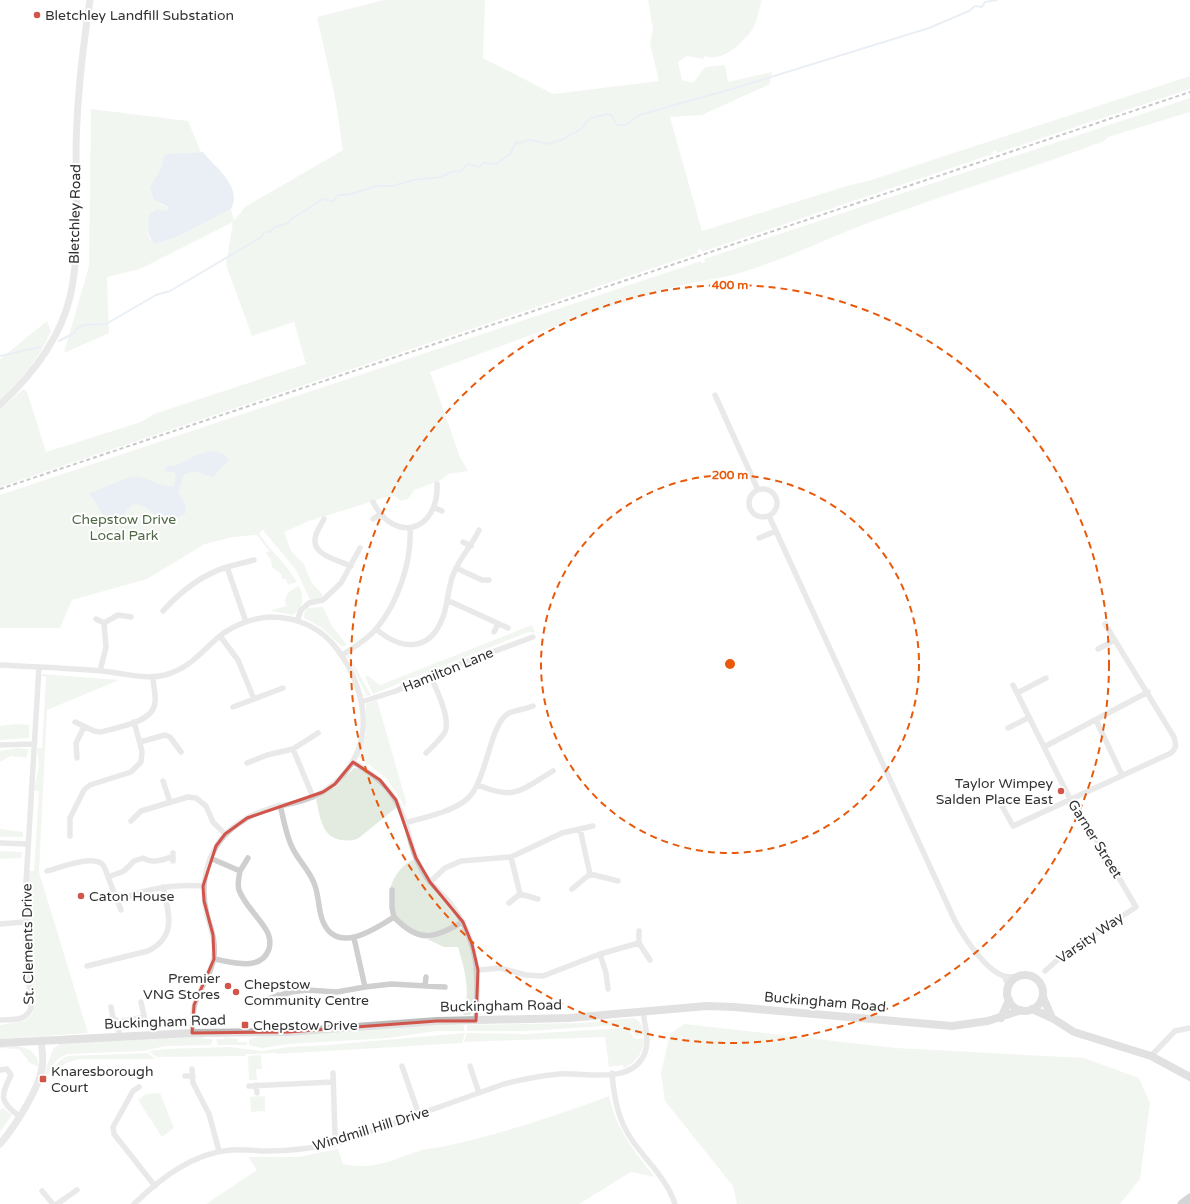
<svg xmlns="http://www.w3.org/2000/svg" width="1190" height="1204" font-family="'Varela Round',sans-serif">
<rect width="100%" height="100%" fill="#fff"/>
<path fill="#e3eadf" d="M384,0H485L483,58L553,94L659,81L650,43L653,29L648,0H762C759,9 757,23 752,30C742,43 722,63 705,56L703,59L687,56L678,62L682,80L693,83L705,67L725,65L728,82L772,72L770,84L702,115L670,117L702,231L847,186L868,181L1190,76V89L997,153L996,150L992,152L993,154L702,252L701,249L698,250V253L0,487V410L23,389L27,392L46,452L141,422L154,414L306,364L294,322L252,336L226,265L233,222L140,269L107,277L109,333L64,353L89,266L91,109L188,121L201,152L190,155L164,156L161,168L157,175L159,204L168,207L148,229L149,238L155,244L177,237L231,209L234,221L245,207L343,150L335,97L317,17Z
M1190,98V112L1108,137L1104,141C1020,173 933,197 850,230C815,244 780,261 743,272C718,280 692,281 667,289C586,313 508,344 430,372L460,457L468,471L448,474L441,480L414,490L408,499L401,501L393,495L309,521L284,532L291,551L304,564L311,582L323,595L320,599L310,600L296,570L263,530L259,533C270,551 287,564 297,582L288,585L286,579H282L281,574L272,567L271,560L266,553L269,551L257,535L233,537L205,544L147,579L72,600L60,628H0V495L701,261L702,263L705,262L704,259Z
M47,321L51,331C40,358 20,380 0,401V359Z
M299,586C304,596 304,608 293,615L270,611L286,606C283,595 290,590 299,586Z
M323,607L332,626L347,645L342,647L322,628L304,618V613L308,608Z
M532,625L535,632H528L373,694L365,677L368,676L380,685Z
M348,654L371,695L367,696L347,656Z
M42,674L119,680L47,710L39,872L88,1033L0,1039V1025L24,1021L32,1014L34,1008L28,934L29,871H34L39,791L34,790L39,766L37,748H42L46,677L41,676Z
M377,700L406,801L405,808L399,797L386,778L359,757L366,734V704Z
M16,724L29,725V738L0,740V726Z
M17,748L28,749L27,758L11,756L0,762V751Z
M354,768C370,768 389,794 397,807L360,837C354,841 349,841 342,840C321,838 320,815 316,799L335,787Z
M0,829L23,832V837H0Z
M0,851L22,852L21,858L0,859Z
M416,859L463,922L447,931L420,936L394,917L392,890L390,888C395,875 402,863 416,859Z
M458,927L464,929C471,945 483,1001 470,1015H463C471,991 465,971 458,947H444L427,939Z
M633,1018C642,1021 642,1027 644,1035L636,1036L631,1030L620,1025L527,1031H467V1025L582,1023Z
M437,1024L464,1025V1031H437L388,1038L289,1044L262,1048L249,1045V1039L262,1036H288Z
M684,1024L896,1048L1084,1058L1139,1078L1150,1103L1140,1179L1120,1204H737L733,1186L665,1101L661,1073L670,1034Z
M623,1028L629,1031L635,1039L644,1038C644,1052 637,1062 624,1068L623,1065L609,1067L605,1037L464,1042L467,1033L527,1034Z
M465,1033L462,1043L277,1054V1053L246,1054V1056L156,1057L149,1051L166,1049L229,1047L262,1051L289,1047L327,1045Z
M203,1036L204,1039H213L211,1045L166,1046L142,1051L68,1054C56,1058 52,1065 48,1076L44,1074L53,1049L60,1043Z
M225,1037L238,1039V1042H247V1045H218L216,1039H224Z
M17,1046C30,1048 38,1053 39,1067L30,1063L19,1049L0,1048V1047Z
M148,1053L155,1059H80L66,1063L50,1076C54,1067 58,1060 68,1056Z
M261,1055L262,1069H256L257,1080H249L248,1056Z
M160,1093L174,1128L162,1137L138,1100L146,1094Z
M265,1096V1111L251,1112L250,1097Z
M609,1096C617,1130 633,1150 655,1177L631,1172L579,1204H206L257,1170L248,1157H298L338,1149L343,1164C374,1171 393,1159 422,1150C430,1148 438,1148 446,1146C501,1134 556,1116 609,1096Z
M3,1108L12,1115L0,1132V1110Z"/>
<path fill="#d1dcea" d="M201,152H203C215,168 243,186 231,209L177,237L155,244C146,235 148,225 149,214L157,209L163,211L167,210L168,207L154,200L150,187L161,168L164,156C173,151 189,155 201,152Z
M212,451L224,454L229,460L213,477L193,471L184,475L178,493L186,505L185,514C174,519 168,521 157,519C150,509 145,505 133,504L116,522L105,517L89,493C102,490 126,475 139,477C152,479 160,488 174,486L176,476L174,472H166L165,469L168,465L175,466L199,454Z"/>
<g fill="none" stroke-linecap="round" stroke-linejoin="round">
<path stroke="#d1dcea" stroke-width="2" d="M59,341L74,333L77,328L85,325L106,324L156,295L170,291L260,238L265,232H270L275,227L288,223L290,220L323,199L333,201L338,195H347L377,186H392L414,180L441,177L451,172L462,171L467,164L479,167L483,163L496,164L510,154L516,142L520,143L529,140L549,144L563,139L581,129L590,118L609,114L612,116L617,125H626L639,115L732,89L929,28L969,11L975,6L982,7L985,2L997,0
M0,356L40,347"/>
<path stroke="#cfcfcf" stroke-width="5.5" d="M715,395L758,490
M749 503a14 14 0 1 1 28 0a14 14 0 1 1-28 0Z
M373,502C395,545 439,531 437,484
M435,508L442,511
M769,516L955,921C964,937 985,970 1004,976C1008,977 1013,977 1017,977
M324,519C321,525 315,533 315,540C313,555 340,561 351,566
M373,519L379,515
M759,538L776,531
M463,542L471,546
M227,567L254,560
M456,568L482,580H489
M447,600L508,628
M163,611C181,591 201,575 227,567L246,622
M96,619L104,623L118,615L131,617
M297,621L301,610L309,603L323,600L341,583L360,548
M376,629C402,651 430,652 443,617C448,603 448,588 453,575C459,558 472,546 479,530
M494,632L498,624
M220,636L238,660L254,699
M1098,649L1115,640
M342,655C354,647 367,640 376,629C398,603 412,561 410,528
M0,665C34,667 68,668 102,671C123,673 144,680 165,675C187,669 198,656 213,642C228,627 250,618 271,617C297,617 322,628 337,649C354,671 365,701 363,728C361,763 334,792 301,801C290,805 279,805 268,809C249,815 228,828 217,845C204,866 201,891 207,915C211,929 216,942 214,956C212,972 204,982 198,995C192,1007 193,1020 192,1033
M100,671L106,647L104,623
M1013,685L1080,819L1091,830L1136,907L1063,955L1045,971
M1017,693L1046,678
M361,702L396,691L430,675L533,637
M233,707L283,688
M1096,720L1122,775
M75,722L94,731L101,732C117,727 154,723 155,702C156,694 153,685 153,677
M1008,728L1028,718
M140,742L165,735L170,737L181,752
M0,745L34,744
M1044,747L1148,692
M293,749L313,797
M426,753C432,747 441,739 445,732C451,718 436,689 430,675
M77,758L76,743L84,727
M353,762C383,780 397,794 407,828C410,838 412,850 417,860C420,867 425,877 431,883C437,890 444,896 450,903C479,941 479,975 476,1021
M247,763L267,755L293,749L318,733
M163,781L170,802
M478,785C515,801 521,790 553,771
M280,805C284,820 286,836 293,849C299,861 309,870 314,883C319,895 318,907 322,919C335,956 374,930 394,917C420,944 433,938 463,922
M1002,806L1013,826L1171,753C1177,748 1176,744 1174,737L1105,624
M131,821L141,811L188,797L196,798L206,806L213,822L225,834
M405,823C425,817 449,813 466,800C488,782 488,725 509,713C516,710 526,709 533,706
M580,829L590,874L618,881
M70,836V818L84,790L90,785L131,772L141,762L142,751L134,722
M0,843L28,844
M173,853V861
M511,857L520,894
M210,858L240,871C239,877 237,883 239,890C244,904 257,915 265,928C269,934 271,942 269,949C261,972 232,962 214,959
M47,871C59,868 93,854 103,865C105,868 107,874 108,877
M240,871L248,858
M430,882L445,868L461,861L511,857L562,833L593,826
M572,889L590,874
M392,890V908L394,917
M118,901C146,888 173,884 203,886
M509,903L520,894L538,899
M121,910L108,877L124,871L134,861L143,858C153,864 161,860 172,857
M0,924L25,922
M639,931V943L650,960
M354,938L365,987L391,984L445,987
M600,954L606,973L608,989
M87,966L148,951C177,937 169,913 163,887
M478,970L500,968L526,975L543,976L600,954L639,943
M1004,976L1009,987
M425,986L426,977
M278,995L280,1004
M268,999L291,992L307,990L337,992L365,987
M141,1002L146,1025
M111,1007L113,1018L119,1022
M0,1020C12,1019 26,1022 31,1008L26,939V883L39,667
M119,1036V1022L144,1017
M1151,1056L1175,1031L1190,1028
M402,1066L419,1115
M470,1066L479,1093
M192,1069L193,1083L209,1114L219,1151
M0,1070L7,1069L11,1075C0,1097 0,1102 19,1116
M333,1073L335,1135L338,1143
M612,1073C614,1098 618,1120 632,1140C647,1162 667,1179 675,1204
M185,1076H193
M256,1085L257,1093
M249,1086L333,1082
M139,1087L133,1091L113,1127L114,1134L155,1186
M42,1191L53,1204
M57,1204L77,1190
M134,1204C161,1178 193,1153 231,1150C243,1149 256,1151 268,1151C292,1151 314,1148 338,1143L504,1084C523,1079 540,1076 559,1074C585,1072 630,1085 644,1055C650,1042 645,1026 643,1012"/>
<path stroke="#cfcfcf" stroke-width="7" d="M0,405C31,376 60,339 70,297C83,240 73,179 77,121C79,80 84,40 90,0
M0,1144C15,1126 38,1091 42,1068C44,1059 42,1050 41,1040"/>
<path stroke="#bcbcbc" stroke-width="8" d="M1007 993a18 18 0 1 1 36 0a18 18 0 1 1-36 0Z
M1043,997L1052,1018
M1032,1009L1052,1018L1074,1032L1151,1056L1190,1077
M1001,1018L1009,1000
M0,1043L192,1033L288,1032L437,1021L569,1018L707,1006L734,1007L952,1026L988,1021L1021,1010"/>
<path stroke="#a2a2a2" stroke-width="9" d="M1182,1204L1190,1198"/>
<path stroke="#878787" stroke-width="2" stroke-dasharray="4 3" stroke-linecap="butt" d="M0,489L1190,92"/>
</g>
<path d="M0 0H1190V1204H0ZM353,762L380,780L396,800L416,858L430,882L463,922L472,944L478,970L476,1021H437L288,1032L192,1033L194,1005L214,959L213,935L204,901L203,886L216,846L225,834L247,818L323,792L335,784Z" fill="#fff" fill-opacity=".55" fill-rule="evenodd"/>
<path fill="none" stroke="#d2554b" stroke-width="3" stroke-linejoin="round" d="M353,762L380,780L396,800L416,858L430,882L463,922L472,944L478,970L476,1021H437L288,1032L192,1033L194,1005L214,959L213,935L204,901L203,886L216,846L225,834L247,818L323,792L335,784Z"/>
<g fill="none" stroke="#e8590c" stroke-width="2" stroke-dasharray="7 5">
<circle cx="730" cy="664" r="189"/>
<circle cx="730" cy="664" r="379"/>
</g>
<g fill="#d2554b" stroke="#fff" stroke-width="1.5">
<circle cx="37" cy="15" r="4"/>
<circle cx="1061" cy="791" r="4"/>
<circle cx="81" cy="896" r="4"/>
<circle cx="228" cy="986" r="4"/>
<circle cx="236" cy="992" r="4"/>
<rect x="241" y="1021" width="8" height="8" rx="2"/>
<rect x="39" y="1075" width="8" height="8" rx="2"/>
</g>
<g text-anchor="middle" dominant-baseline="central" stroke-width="4" stroke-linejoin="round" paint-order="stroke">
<g font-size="14" fill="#323232" stroke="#fff" text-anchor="start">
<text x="45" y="15">Bletchley Landfill Substation</text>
<text x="1053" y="783" text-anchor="end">Taylor Wimpey<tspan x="1053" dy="16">Salden Place East</tspan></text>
<text x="89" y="896">Caton House</text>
<text x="220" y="978" text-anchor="end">Premier<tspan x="220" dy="16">VNG Stores</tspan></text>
<text x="244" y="984">Chepstow<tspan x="244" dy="16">Community Centre</tspan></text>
<text x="253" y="1025">Chepstow Drive</text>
<text x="51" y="1071">Knaresborough<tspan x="51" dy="16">Court</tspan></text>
</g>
<g font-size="14" fill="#323232" stroke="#fff">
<text transform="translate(75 214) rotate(-89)">Bletchley Road</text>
<text transform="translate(448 670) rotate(-22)">Hamilton Lane</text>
<text transform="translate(1095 839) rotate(58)">Garner Street</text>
<text transform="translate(1090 938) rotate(-35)">Varsity Way</text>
<text transform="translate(28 944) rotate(-91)">St. Clements Drive</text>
<text transform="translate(825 1002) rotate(5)">Buckingham Road</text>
<text transform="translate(501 1006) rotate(-1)">Buckingham Road</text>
<text transform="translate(165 1022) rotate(-2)">Buckingham Road</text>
<text transform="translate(371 1129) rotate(-17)">Windmill Hill Drive</text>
</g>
<g font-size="14" fill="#506944" stroke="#fff">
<text x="124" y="519">Chepstow Drive<tspan x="124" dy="16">Local Park</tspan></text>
</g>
</g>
<circle cx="730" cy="664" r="6" fill="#e8590c" stroke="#fff" stroke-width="2"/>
<g font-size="12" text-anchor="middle" font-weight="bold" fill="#e8590c" stroke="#fff" stroke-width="4" stroke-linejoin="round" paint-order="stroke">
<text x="730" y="289">400 m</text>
<text x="730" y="479">200 m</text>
</g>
</svg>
